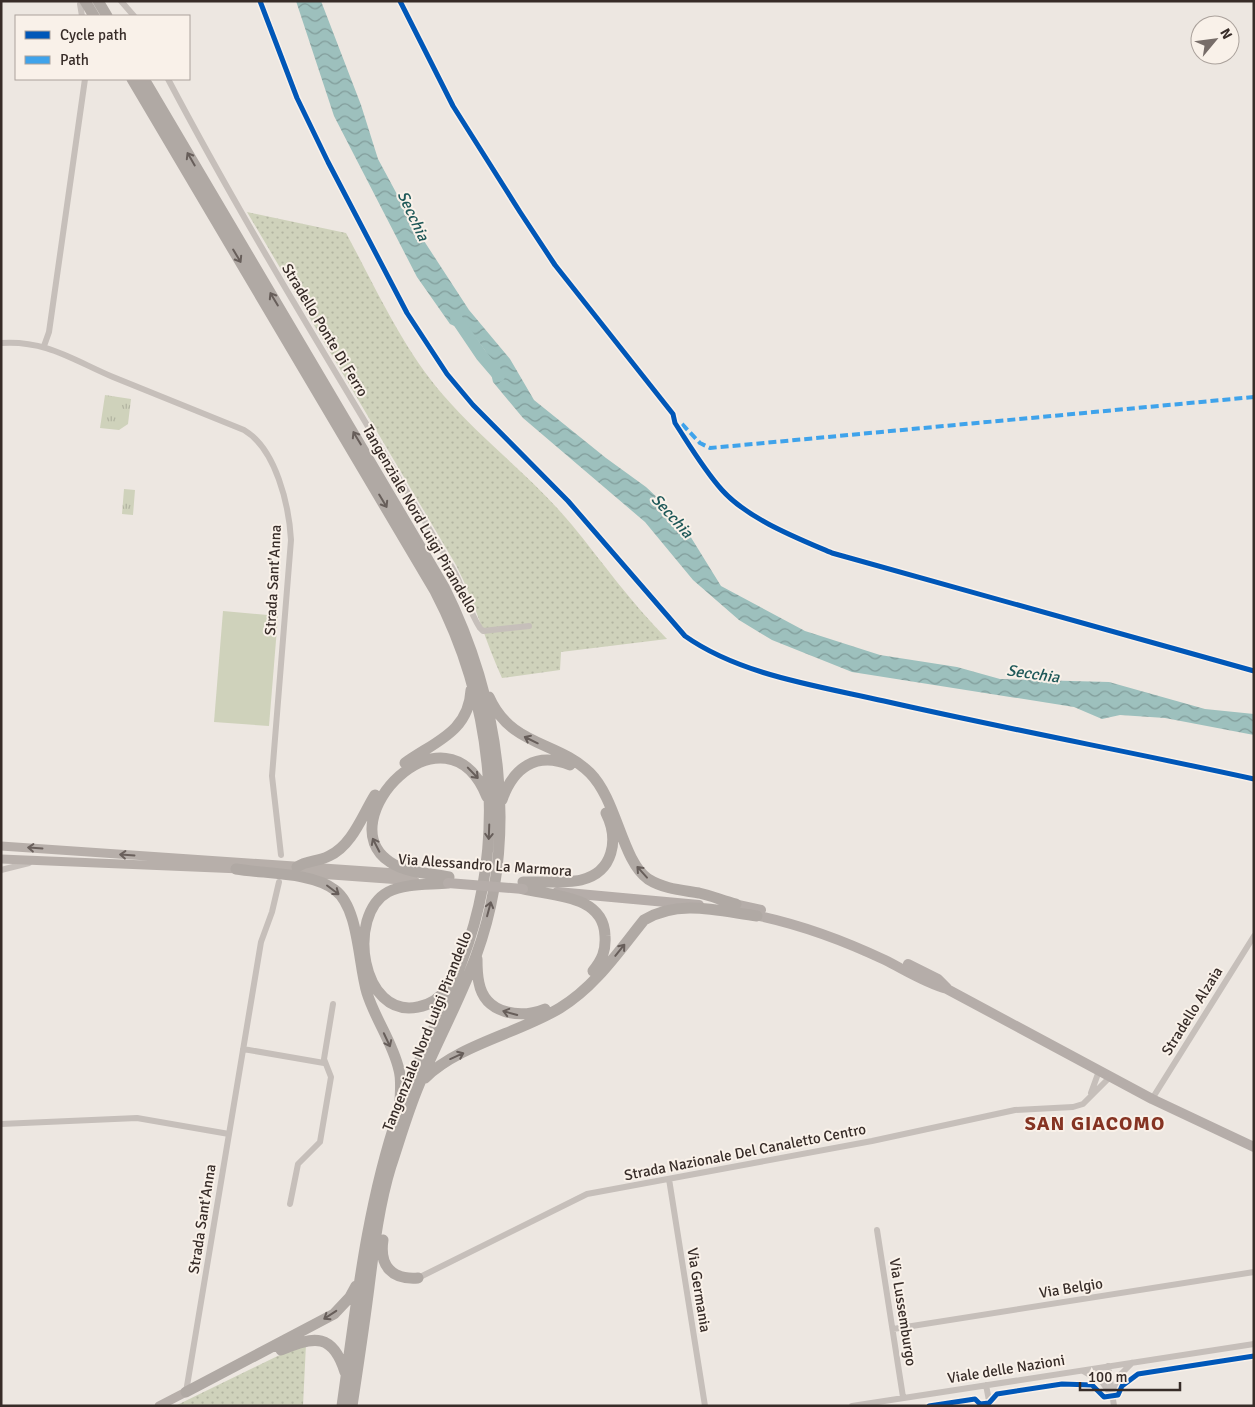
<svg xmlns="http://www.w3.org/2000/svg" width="1255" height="1407" font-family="Signika,sans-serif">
<defs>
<pattern id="grass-tufts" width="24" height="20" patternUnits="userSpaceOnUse" patternTransform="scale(1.25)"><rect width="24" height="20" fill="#cfd2bb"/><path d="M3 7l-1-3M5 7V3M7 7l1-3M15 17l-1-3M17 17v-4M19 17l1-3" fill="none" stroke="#b2b4a1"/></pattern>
<pattern id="park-dots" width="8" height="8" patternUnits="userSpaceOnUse" patternTransform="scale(1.25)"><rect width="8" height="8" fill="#cfd2bb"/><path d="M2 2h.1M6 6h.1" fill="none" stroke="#b2b4a1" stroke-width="1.8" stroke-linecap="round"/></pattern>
<pattern id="water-waves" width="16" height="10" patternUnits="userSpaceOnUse" patternTransform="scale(1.25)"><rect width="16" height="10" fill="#9dc0bd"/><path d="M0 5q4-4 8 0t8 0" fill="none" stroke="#819c9a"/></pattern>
</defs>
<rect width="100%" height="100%" fill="#ede7e1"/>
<path fill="url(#grass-tufts)" d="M105,395L131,399L128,424L119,430L100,428Z
M124,489L135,490L133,515L122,514Z"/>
<path fill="url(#park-dots)" d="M247,212L346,233C376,288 402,348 444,396C483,441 533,478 572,525C603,563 632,604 667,639L561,652L560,670L502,678C485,641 475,602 456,565Z
M306,1344L303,1406H175L292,1349Z"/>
<path fill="#cfd2bb" d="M223,611L278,616L269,726L214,722Z"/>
<path fill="url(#water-waves)" d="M296,1H321L361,105L378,159L413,224L469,310L510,359L534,400L606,458L646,487L679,518L721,586L805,631L880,655L957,667L1000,679L1109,682L1205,709L1254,714V735L1165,718L1120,715L1102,719L1074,707L852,672L772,640L739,620L693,580L645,522L523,418L493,382L486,352L474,335L450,324L417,277L334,116Z"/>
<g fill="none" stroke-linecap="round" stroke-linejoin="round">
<path stroke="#9dc0bd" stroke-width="12" d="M456,318L481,355L499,376"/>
<path stroke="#c6bfba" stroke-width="6" d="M121,1L134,16
M82,16L80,4L85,1
M168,79C256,246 357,406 453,569C464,588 468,610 480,628L483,631L529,626
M1,343C46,340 73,360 113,377C156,394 200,412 244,430C276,449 289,505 291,540L272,776L281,855
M44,346L49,332L85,79
M1,870L29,863
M243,1049L324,1063
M1091,1093L1099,1071
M1152,1099L1254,936
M1,1124L137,1118L229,1134
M669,1179L705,1406
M290,1204L298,1164L320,1142L331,1077L324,1059L333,1004
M877,1230L903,1397
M418,1278L587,1194L872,1141L1015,1110L1073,1107L1083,1104L1110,1077
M893,1329L1254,1272
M1108,1366L1114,1406
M1083,1371L1102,1382L1113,1397
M986,1385L990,1406
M186,1392L261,942L272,912L279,882
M1113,1397L1121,1374L1132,1363
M852,1406L1254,1344"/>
<path stroke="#b7afaa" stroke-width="9" d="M1,846L411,874
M1,859L241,869
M304,873L415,881
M159,1406L186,1392"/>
<path stroke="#b5ada9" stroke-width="10" d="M557,892L699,905
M729,903L761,910
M750,914C796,923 843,940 885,960C905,970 925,983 947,989L1152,1099L1254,1147
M908,964L938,979L947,988"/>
<path stroke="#b0a9a4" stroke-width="11" d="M85,1L94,16
M98,1L107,16
M132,79L435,591C494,704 508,840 462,961C443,1013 416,1062 398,1114C366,1208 356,1308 342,1406
M144,79L444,587C500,699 520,836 476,956C460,1000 437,1041 419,1085C408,1111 400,1139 391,1166C379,1205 374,1247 369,1287C364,1327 358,1366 352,1406
M489,697C511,747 558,741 590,773C617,800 622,861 648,879C664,889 682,890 699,893C712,896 724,901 736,904
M405,763C434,742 469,732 471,690
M502,800C513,768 536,751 570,765
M297,867C307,860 318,862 329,856C352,846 363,814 375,795
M236,869C265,874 312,872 335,890C359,908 358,963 367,993C375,1019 393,1043 399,1070C402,1081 400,1093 400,1104
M449,877C430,873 406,873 390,862C327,821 446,695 487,797
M523,882C537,882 569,883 581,880C614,872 619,839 606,813
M448,883C430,885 405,883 388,892C346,915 361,1019 418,1007C430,1005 441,997 449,987
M523,889C553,896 604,895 605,936C606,951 602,960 593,971
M477,959C477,967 477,975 479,983C485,1014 520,1019 545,1009
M425,1078C458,1045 519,1033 560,1008C595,987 619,951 644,920C679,899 719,911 757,916
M383,1240C379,1266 392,1280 418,1278
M281,1350C315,1335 333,1334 345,1372
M186,1392L334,1314L350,1297L356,1286"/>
<path stroke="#b5ada9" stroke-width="10" d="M448,883L523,889"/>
<path stroke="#3fa3eb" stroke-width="4" stroke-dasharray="8 4" stroke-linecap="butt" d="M682,424L700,443L710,448L1254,397"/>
<defs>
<path id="cycleway" d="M260,1L297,98L328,162L407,313L447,374L473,405L568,501L685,636C740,675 818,686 884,701C1007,729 1131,752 1254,779
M400,1L453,106L520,212L555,265L673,414L675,423C690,446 704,470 722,490C748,519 797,538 832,553L1254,671
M929,1406L975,1399L980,1404L989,1403L997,1394L1062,1384L1092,1385L1104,1397L1118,1395L1122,1386L1138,1374L1254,1356"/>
</defs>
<use href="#cycleway" stroke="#f9f1e9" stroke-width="8"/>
<use href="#cycleway" stroke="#0057b8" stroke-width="5"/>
</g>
<defs><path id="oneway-shaft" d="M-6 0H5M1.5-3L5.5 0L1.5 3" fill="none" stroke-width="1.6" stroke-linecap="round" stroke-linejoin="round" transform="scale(1.25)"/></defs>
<g stroke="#675e5a">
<use href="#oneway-shaft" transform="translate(191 159) rotate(-120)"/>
<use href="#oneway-shaft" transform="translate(237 256) rotate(59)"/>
<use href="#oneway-shaft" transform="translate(274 299) rotate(-121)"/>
<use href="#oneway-shaft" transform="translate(357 438) rotate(-121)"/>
<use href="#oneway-shaft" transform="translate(383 501) rotate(59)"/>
<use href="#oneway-shaft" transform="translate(531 740) rotate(-154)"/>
<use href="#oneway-shaft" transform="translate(473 773) rotate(46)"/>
<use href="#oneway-shaft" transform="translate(489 832) rotate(92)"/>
<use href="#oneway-shaft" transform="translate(376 845) rotate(-117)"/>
<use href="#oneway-shaft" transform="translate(642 872) rotate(-132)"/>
<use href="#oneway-shaft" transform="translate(333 890) rotate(37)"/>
<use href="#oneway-shaft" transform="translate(489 909) rotate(-75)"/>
<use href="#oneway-shaft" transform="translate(620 950) rotate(-51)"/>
<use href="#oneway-shaft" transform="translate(510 1013) rotate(-164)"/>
<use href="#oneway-shaft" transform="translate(387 1040) rotate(65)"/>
<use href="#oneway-shaft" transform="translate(457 1056) rotate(-24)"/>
<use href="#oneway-shaft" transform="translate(330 1315) rotate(147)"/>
</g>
<g stroke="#6a605c">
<use href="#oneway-shaft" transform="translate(35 848) rotate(-176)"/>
<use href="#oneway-shaft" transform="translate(127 855) rotate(-176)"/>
</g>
<g text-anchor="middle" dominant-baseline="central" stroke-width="4" stroke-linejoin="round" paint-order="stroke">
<g font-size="15" fill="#372c28" stroke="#f9f1e9">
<text transform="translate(325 330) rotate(59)">Stradello Ponte Di Ferro</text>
<text transform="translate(420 519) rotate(60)">Tangenziale Nord Luigi Pirandello</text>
<text transform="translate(273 580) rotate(-87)">Strada Sant'Anna</text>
<text transform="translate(485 865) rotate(4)">Via Alessandro La Marmora</text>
<text transform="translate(1192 1011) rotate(-58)">Stradello Alzaia</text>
<text transform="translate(427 1031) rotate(-68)">Tangenziale Nord Luigi Pirandello</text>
<text transform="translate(745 1152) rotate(-11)">Strada Nazionale Del Canaletto Centro</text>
<text transform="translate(202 1219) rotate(-81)">Strada Sant'Anna</text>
<text transform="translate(1071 1288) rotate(-9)">Via Belgio</text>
<text transform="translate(699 1290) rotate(81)">Via Germania</text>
<text transform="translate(903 1312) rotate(81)">Via Lussemburgo</text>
<text transform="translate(1006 1369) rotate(-9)">Viale delle Nazioni</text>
</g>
<g font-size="16" font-style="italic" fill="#1e5858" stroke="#f9f1e9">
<text transform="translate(413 216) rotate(65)">Secchia</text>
<text transform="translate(672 516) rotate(48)">Secchia</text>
<text transform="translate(1033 674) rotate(8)">Secchia</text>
</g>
<g font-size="20" font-weight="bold" letter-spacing="1" fill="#853322" stroke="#f9f1e9">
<text x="1095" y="1123">SAN GIACOMO</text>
</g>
</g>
<rect width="1255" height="1407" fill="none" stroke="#372c28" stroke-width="5"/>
<rect x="15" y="15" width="175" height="65" fill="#f9f1e9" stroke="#aba29c"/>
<rect x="25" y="31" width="25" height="8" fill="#0057b8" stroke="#aba29c"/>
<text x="60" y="40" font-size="15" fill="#372c28">Cycle path</text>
<rect x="25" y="56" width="25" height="8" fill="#3fa3eb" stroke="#aba29c"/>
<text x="60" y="65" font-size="15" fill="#372c28">Path</text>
<g transform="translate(1215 40) rotate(61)"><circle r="24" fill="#f9f1e9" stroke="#aba29c"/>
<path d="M0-4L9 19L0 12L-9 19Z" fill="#776d69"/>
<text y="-8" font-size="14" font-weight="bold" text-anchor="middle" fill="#372c28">N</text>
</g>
<path d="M1080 1382v8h100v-8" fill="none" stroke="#372c28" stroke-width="2.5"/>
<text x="1088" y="1382" font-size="15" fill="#372c28" stroke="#f9f1e9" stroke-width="4" paint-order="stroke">100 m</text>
</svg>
